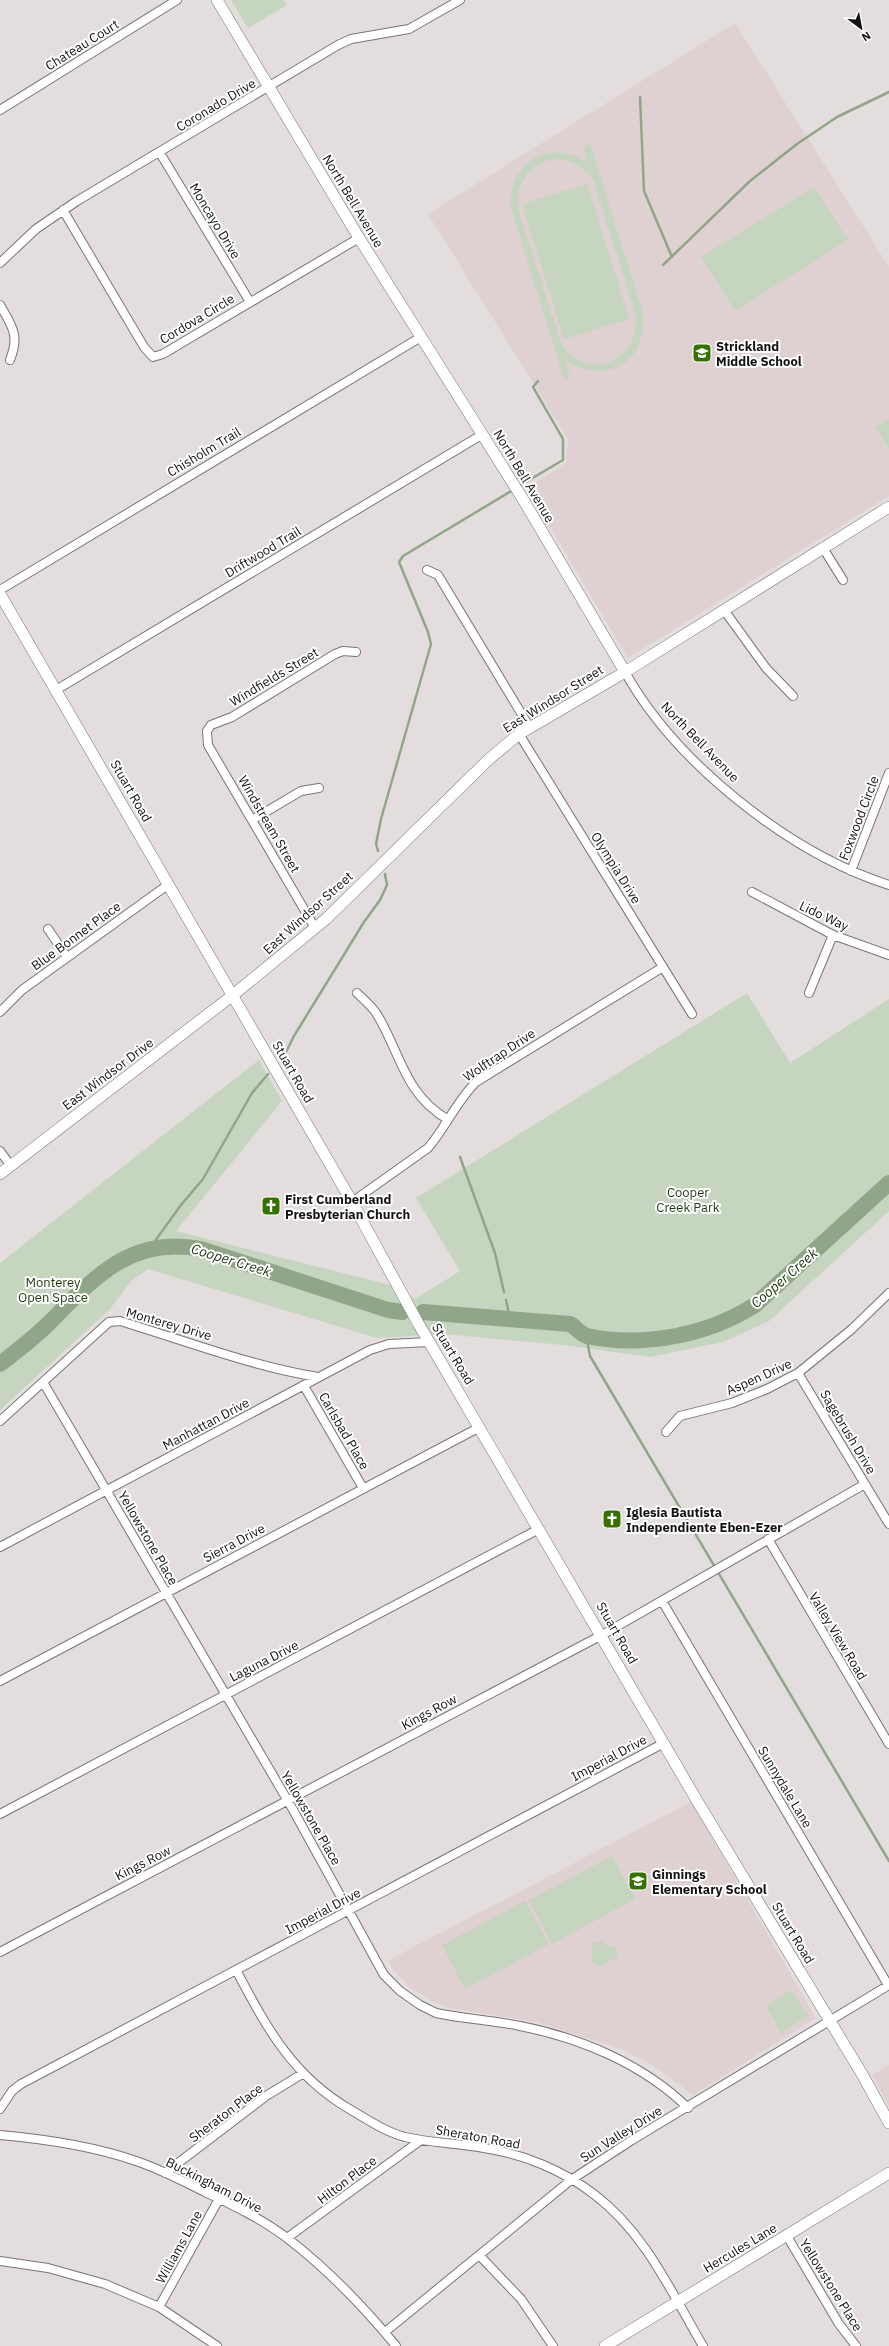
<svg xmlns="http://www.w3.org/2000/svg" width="889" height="2346" font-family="'IBM Plex Sans',sans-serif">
<rect width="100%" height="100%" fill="#e3dddd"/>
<path fill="#dfd0d1" d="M735,23L889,267V496L628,658L527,488L566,463L568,439L428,214Z
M691,1802L816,2018L693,2095L652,2065L624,2050L536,2022L445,2007L429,2000L409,1986L393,1970L389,1960Z
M889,2065V2106L872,2075Z"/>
<path fill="#c6d5bf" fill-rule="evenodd" d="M231,0H284L287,5L248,28Z
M590,144L643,313C647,364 607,385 565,360L570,377L564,379L511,208C506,163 551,136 588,163L583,146ZM555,159C573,160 585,167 594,182L636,316C639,363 585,383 561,343L520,215C513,187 526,165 555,159Z
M587,184L629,319L564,339L522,204Z
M814,187L848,240L735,311L701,257Z
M889,419V449L875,427Z
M747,993L790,1063L889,999V1211L769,1321L723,1342L650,1357L563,1345L443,1334L377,1338L148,1269L132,1280L110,1309L0,1410V1263L259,1060L282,1101L176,1231L390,1285L415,1299L460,1271L416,1198Z
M612,1856L635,1899L552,1944L529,1900Z
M525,1901L549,1944L465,1989L442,1945Z
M602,1941L606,1945L616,1948L618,1955L614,1959L599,1966L591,1962L593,1942Z
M791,1990L808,2016L781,2033L766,2006Z"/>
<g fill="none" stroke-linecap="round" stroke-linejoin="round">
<path stroke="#91a688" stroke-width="2.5" d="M640,97L644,191L672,257
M663,265L750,181L797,144L837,117L889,92
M519,486L563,460V439L533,387L538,381
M378,851L376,844L381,819L431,644L428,632L399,562L403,556L513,490
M281,1062L294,1036L364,922L380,900L387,885L385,874
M460,1157L495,1253L504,1292
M150,1248L181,1205L203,1179L252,1093L268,1074
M506,1300L510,1318
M586,1335L590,1356L889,1861"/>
<path stroke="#91a688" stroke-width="16" d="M423,1312L570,1324C576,1327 580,1334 587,1336C643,1348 708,1335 755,1305L889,1183
M0,1364C17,1351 34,1338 49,1323C94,1278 131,1235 201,1249L388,1310L402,1312"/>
<defs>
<path id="street" d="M0,110L177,0
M160,153L250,302
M63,210L144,347L153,357L163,354L359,238
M0,263L36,229L77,201L338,45L351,39L409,29L460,0
M0,305C12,326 20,335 10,360
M823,548L843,580
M427,570L438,575L530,728
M0,590L421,337
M724,610L766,668L793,696
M625,672C676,763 789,853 889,885
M56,690L483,434
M519,734L692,1014
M252,820L301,791L319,788
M851,871L889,773
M752,892L833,935L889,955
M315,928L208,745L207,731L211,725L232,717L335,654L343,651L356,652
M48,929L67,957
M357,993C364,1000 373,1007 378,1016C401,1055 405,1094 447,1119
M809,993L833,935
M0,1012L22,990L169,884
M0,1151L11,1166
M352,1202L428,1148C446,1127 456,1102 476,1082L663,967
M798,1373L889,1524
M43,1382L292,1808L384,1975L400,1991L420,2005L436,2013C464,2019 492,2020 520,2026C581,2038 643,2064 688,2108
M304,1386L363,1488
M0,1421L109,1322L120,1321C183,1340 254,1367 318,1377
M666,1432L680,1416L732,1403L767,1389L798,1373L852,1329L889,1293
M768,1539L889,1744
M0,1547L370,1350L389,1344L429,1342
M662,1601L888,1985
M0,1681L480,1427
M0,1814L539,1529
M0,1952L602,1635L865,1484
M236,1970C267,2028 292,2076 351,2110C368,2120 386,2132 405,2137C431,2143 458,2143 484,2148C523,2154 563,2170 595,2195C646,2234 671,2292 703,2346
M0,2109L12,2091L21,2084L664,1743
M0,2135C45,2139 93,2146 136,2161C160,2169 183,2181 205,2192C233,2205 262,2219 287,2238C326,2268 364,2307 396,2346
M165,2173L266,2096L302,2074
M787,2236L839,2324L856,2346
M287,2238L421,2140
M480,2256L521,2299L553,2346
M0,2261L48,2268L105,2284L159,2307L217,2346
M159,2307L219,2199
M385,2332L571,2180L632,2140L889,1985"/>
<path id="secondary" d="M217,0L359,238L524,501L625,672
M0,594L352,1202L418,1323L696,1799L862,2074L889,2123
M0,1174L233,995L326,919L488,760L519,734L625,672L889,507
M605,2346L889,2173"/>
</defs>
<use href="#street" stroke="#7a7475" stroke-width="10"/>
<use href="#secondary" stroke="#7a7475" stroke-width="12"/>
<use href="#street" stroke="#fff" stroke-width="8"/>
<use href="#secondary" stroke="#fff" stroke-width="11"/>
</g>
<defs>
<symbol id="school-square" viewBox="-11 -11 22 22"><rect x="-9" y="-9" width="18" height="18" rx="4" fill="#357001" stroke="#fff"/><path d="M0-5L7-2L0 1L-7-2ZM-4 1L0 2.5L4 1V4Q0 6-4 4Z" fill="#fff"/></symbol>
<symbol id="church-square" viewBox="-11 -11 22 22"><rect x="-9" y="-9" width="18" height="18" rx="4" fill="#357001" stroke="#fff"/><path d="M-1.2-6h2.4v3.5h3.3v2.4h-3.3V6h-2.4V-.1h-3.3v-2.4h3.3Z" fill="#fff"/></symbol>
</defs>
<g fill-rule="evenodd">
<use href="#school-square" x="691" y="342" width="22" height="22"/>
<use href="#church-square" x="260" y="1195" width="22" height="22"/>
<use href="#church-square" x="601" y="1508" width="22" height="22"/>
<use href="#school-square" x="627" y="1870" width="22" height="22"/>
</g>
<g text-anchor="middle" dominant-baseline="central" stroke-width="4" stroke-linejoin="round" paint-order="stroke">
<g font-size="13" fill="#131111" stroke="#fff">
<text transform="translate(82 45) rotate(-32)">Chateau Court</text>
<text transform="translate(216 105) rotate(-31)">Coronado Drive</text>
<text transform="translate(353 201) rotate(59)">North Bell Avenue</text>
<text transform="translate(215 221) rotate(59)">Moncayo Drive</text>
<text transform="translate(197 319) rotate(-31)">Cordova Circle</text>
<text transform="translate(204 452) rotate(-31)">Chisholm Trail</text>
<text transform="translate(524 476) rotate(59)">North Bell Avenue</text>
<text transform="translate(263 552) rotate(-31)">Driftwood Trail</text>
<text transform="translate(274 677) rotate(-31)">Windfields Street</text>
<text transform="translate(553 699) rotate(-32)">East Windsor Street</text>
<text transform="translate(700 742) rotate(46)">North Bell Avenue</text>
<text transform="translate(131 791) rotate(60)">Stuart Road</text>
<text transform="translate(859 818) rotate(-69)">Foxwood Circle</text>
<text transform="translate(269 824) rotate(60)">Windstream Street</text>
<text transform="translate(616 868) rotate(58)">Olympia Drive</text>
<text transform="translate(308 913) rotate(-42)">East Windsor Street</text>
<text transform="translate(824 916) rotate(25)">Lido Way</text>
<text transform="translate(76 936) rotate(-36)">Blue Bonnet Place</text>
<text transform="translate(499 1055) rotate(-34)">Wolftrap Drive</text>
<text transform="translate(293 1072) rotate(60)">Stuart Road</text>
<text transform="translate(108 1074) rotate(-37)">East Windsor Drive</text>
<text transform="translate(169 1324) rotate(16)">Monterey Drive</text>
<text transform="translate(453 1354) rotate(59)">Stuart Road</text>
<text transform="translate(759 1377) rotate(-24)">Aspen Drive</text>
<text transform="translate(206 1424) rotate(-28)">Manhattan Drive</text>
<text transform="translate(344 1431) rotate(60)">Carlsbad Place</text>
<text transform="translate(848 1432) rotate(59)">Sagebrush Drive</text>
<text transform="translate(148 1538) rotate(60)">Yellowstone Place</text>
<text transform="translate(234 1543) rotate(-28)">Sierra Drive</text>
<text transform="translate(617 1633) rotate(60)">Stuart Road</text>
<text transform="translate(838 1636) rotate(59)">Valley View Road</text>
<text transform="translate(264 1661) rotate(-27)">Laguna Drive</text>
<text transform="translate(429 1712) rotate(-28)">Kings Row</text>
<text transform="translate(609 1758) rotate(-28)">Imperial Drive</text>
<text transform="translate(785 1787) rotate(59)">Sunnydale Lane</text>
<text transform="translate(311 1818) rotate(60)">Yellowstone Place</text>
<text transform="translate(143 1863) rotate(-27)">Kings Row</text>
<text transform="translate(323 1911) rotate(-28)">Imperial Drive</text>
<text transform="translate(793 1933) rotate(59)">Stuart Road</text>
<text transform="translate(226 2113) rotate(-37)">Sheraton Place</text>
<text transform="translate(621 2134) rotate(-32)">Sun Valley Drive</text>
<text transform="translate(478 2137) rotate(10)">Sheraton Road</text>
<text transform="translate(347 2180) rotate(-37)">Hilton Place</text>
<text transform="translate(214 2185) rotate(27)">Buckingham Drive</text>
<text transform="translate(179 2247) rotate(-61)">Williams Lane</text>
<text transform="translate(740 2248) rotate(-31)">Hercules Lane</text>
<text transform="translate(831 2285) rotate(58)">Yellowstone Place</text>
</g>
<g font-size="13" font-weight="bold" fill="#131111" stroke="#fff" text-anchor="start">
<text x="716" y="346">Strickland<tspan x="716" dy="15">Middle School</tspan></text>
<text x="285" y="1199">First Cumberland<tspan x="285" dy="15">Presbyterian Church</tspan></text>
<text x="626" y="1512">Iglesia Bautista<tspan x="626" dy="15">Independiente Eben-Ezer</tspan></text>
<text x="652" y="1874">Ginnings<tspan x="652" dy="15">Elementary School</tspan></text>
</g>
<g font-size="13" fill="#1e3b0d" stroke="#fff">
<text x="688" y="1192">Cooper<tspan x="688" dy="15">Creek Park</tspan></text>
<text x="53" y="1282">Monterey<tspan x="53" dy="15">Open Space</tspan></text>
</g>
<g font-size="14" font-style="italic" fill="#193507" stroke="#fff">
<text transform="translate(231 1260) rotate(17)">Cooper Creek</text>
<text transform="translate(784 1278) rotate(-41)">Cooper Creek</text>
</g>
</g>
<g transform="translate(861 28) rotate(148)" stroke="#ffffff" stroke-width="3" paint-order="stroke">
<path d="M0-3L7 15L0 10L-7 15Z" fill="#131111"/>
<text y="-6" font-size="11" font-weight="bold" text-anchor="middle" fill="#131111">N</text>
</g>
</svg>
